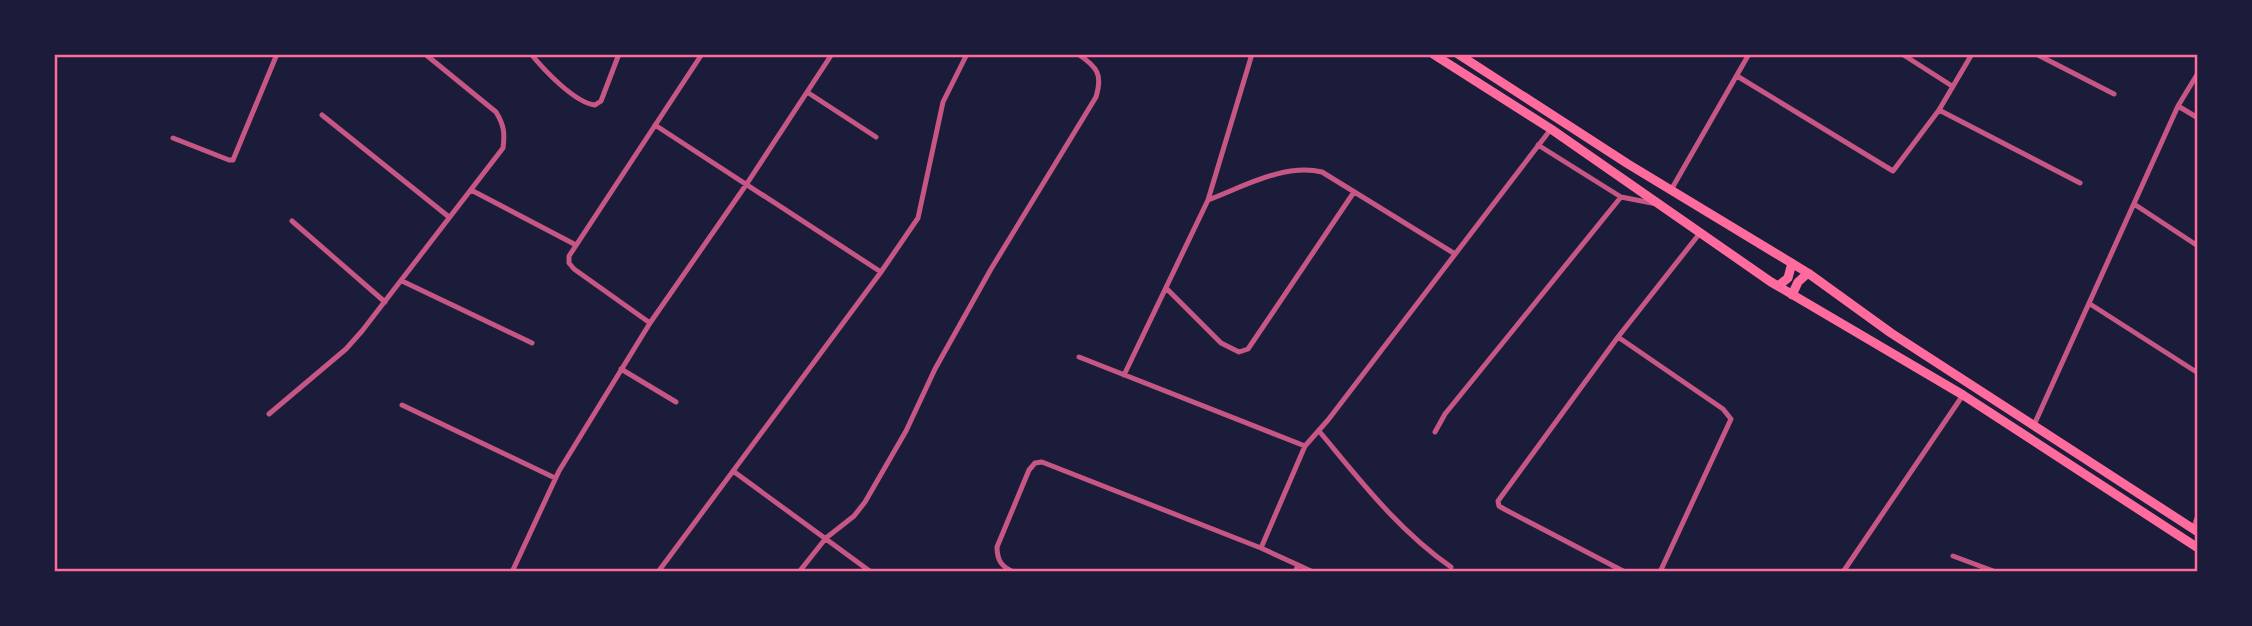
<svg xmlns="http://www.w3.org/2000/svg" width="2252" height="626" font-family="Jost,sans-serif">
<rect width="100%" height="100%" fill="#1b1b3a"/>
<g fill="none" stroke-linecap="round" stroke-linejoin="round">
<path stroke="#c65784" stroke-width="5" d="M531,54C544,70 575,103 595,105L601,101L619,54
M1902,54L1952,86
M2036,54L2114,94
M1737,76L1893,171L1939,110L1972,54
M807,92L876,137
M2178,106L2198,118
M1939,110L2080,183
M322,115L449,217
M655,125L881,272
M173,138L229,160H233L277,54
M1538,145L1621,197
M471,190L576,245
M1671,190L1749,54
M1208,200C1243,187 1284,163 1322,172L1455,254
M2134,204L2198,246
M292,221L385,302
M402,281L532,343
M1166,288L1221,343L1239,352L1248,349L1354,192
M2090,304L2198,373
M650,323L574,269L569,263V256L702,54
M1618,337L1723,409L1731,419L1660,572
M1079,357L1305,446
M621,369L676,402
M1124,375L1208,200L1252,54
M402,405L555,478
M269,414L346,349L362,331L503,148C505,133 504,125 496,112L425,54
M2034,425L2178,106L2198,73
M1319,431C1360,480 1398,530 1451,567
M1435,432L1445,414L1621,197L1657,204
M733,471L871,572
M2193,529L2198,515
M1953,556L1996,572
M1298,565L1313,572
M512,572L559,471L650,323L746,185L832,54
M658,572L881,272L918,218L943,102L967,54
M799,572L826,538L854,516L865,502L906,431L935,369L991,269L1096,97C1103,74 1097,67 1078,54
M1014,572C1002,567 997,561 997,547L1029,470L1035,463L1042,462L1261,548
M1295,572L1298,565L1261,548L1305,446L1328,420L1551,129
M1625,572L1504,509L1499,506L1498,501L1618,337L1700,233
M1843,572L1963,395"/>
<path stroke="#ff6b9d" stroke-width="9" d="M1433,54L1551,129L1771,282L1963,395L2198,548
M1458,54L1628,164L1808,273L1891,333L2198,532
M1778,286L1788,278L1792,263
M1792,295L1798,282L1808,273"/>
</g>
<rect width="2252" height="626" fill="none" stroke="#1b1b3a" stroke-width="112"/>
<rect x="56" y="56" width="2140" height="514" fill="none" stroke="#ff6b9d" stroke-width="2.5"/>
</svg>
